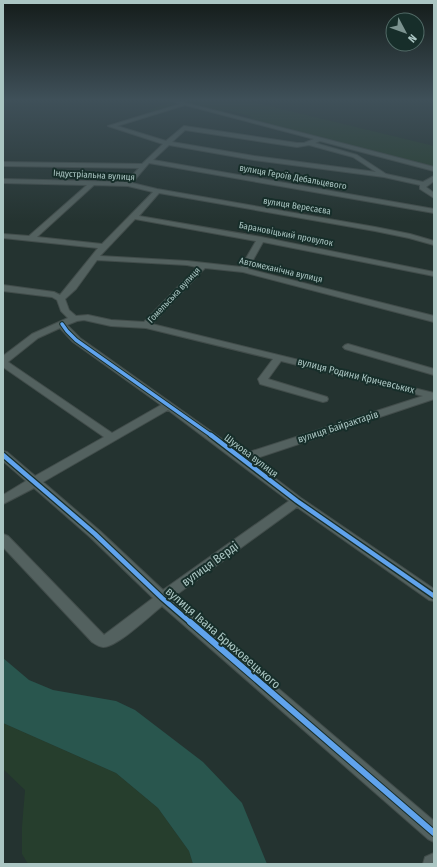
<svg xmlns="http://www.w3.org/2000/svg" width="437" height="867" font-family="'Fira Sans Condensed',sans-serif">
<rect width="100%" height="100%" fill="#243330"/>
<path fill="#263e2d" d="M154,101H249L434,146V169L249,120L251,116L227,110L216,112L186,104L156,113L148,110L167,104Z
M3,723L116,773L158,808L189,851L193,864H28L22,854V827L25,790L3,769Z"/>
<path fill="#29564e" d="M3,658L29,680L53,690L116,701L135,710L203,762L242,803L267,864H193L189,851L158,808L116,773L3,723Z"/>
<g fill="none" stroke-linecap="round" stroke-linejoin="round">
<defs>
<path id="minor" d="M172,101H178L434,167V171L320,141L315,143L357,155L386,174L423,182L434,176V181L426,187L434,193V198L420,189V185L384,177L254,160L169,145L153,160L434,209V213L149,163L132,183L157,189L375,227L410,234L434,241V245L409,238L375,231L159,193L139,216L261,237L434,272V276L263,242L248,269L434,316V322L243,272L205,268L152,324L434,393V399L251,460L301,498L434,589V601L429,600L297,507L172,598L434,821V842L428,839L162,606C151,615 116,648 103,647C100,647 95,644 92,642L3,547V534L8,536L104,635L153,598L90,537L34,488L3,504V495L26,481L3,461V451L7,452L35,476L104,437L3,367V356L32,334L68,318L61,311L57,300L52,297L3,291V285L54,292L60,295L98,248L3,238V234L29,236L87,185L3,183V179L126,182L139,168L3,166V162L142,164L163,144L108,126L180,104ZM185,105L314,139L304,143H297L184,126L166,141L117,126ZM185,130L297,147L309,145L353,157L376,172L254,156L172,142ZM94,185L128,186L153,192L102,244L37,237ZM135,219L256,241L241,267L187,261L100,256ZM97,260L187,265L197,267L144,322L111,320L88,315L76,316L69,310L65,299L76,289ZM84,320L111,326L146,328L273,359L258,379L260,384L323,402L327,401L328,399L327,397L268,379L281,361L423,396L243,454L80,338L67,325L77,321ZM60,328L73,342L161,405L112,433L8,362L38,338ZM168,410L289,501L163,590L100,531L43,482Z
M348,344L434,369V375L345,349L343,347L345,345Z
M434,853V864H423L425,857Z"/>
</defs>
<use href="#minor" stroke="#424d4b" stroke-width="2"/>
<use href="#minor" fill="#53615f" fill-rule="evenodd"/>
<defs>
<path id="cycleway-far2" d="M62,324L67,331L76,340L212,436"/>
<path id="cycleway-far1" d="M211,435L297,501L434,596
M3,455L95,534L162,598L191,623"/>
<path id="cycleway" d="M190,622L434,833"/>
</defs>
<use href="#cycleway-far2" stroke="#172e2a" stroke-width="5.5"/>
<use href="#cycleway-far1" stroke="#172e2a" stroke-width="7"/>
<use href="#cycleway" stroke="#172e2a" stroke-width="8"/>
<use href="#cycleway-far2" stroke="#60a3ed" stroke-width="3.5"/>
<use href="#cycleway-far1" stroke="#60a3ed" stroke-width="4.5"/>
<use href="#cycleway" stroke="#60a3ed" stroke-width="6"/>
</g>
<linearGradient id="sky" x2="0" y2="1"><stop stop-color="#141c1a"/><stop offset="0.45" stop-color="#3f5059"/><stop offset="1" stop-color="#3f5059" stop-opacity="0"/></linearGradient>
<rect width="437" height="222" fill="url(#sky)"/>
<g text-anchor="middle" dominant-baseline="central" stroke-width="4" stroke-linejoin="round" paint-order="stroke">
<g font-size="9" fill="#abc6c3" stroke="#172e2a">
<text transform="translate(94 175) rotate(3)">Індустріальна вулиця</text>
<text transform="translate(293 177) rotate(10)">вулиця Героїв Дебальцевого</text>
<text transform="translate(297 206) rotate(9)">вулиця Вересаєва</text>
<text transform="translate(286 234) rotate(11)">Барановіцький провулок</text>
<text transform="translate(281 270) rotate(13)">Автомеханічна вулиця</text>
<text transform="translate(174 295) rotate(-47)">Гомельська вулиця</text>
</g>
<g font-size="10" fill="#abc6c3" stroke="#172e2a">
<text transform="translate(356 376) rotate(14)">вулиця Родини Кричевських</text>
<text transform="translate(338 427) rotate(-18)">вулиця Байрактарів</text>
<text transform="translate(251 456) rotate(37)">Шухова вулиця</text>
</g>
<g font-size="12" fill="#abc6c3" stroke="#172e2a">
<text transform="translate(210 564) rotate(-36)">вулиця Верді</text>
<text transform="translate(223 638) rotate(41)">вулиця Івана Брюховецького</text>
</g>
</g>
<rect width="437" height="867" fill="none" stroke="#abc6c3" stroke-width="8"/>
<g transform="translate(405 32) rotate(131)"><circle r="19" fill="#172e2a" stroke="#526b67"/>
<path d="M0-3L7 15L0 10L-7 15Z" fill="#7c9390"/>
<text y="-6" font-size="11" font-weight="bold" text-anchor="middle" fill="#abc6c3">N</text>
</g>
</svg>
